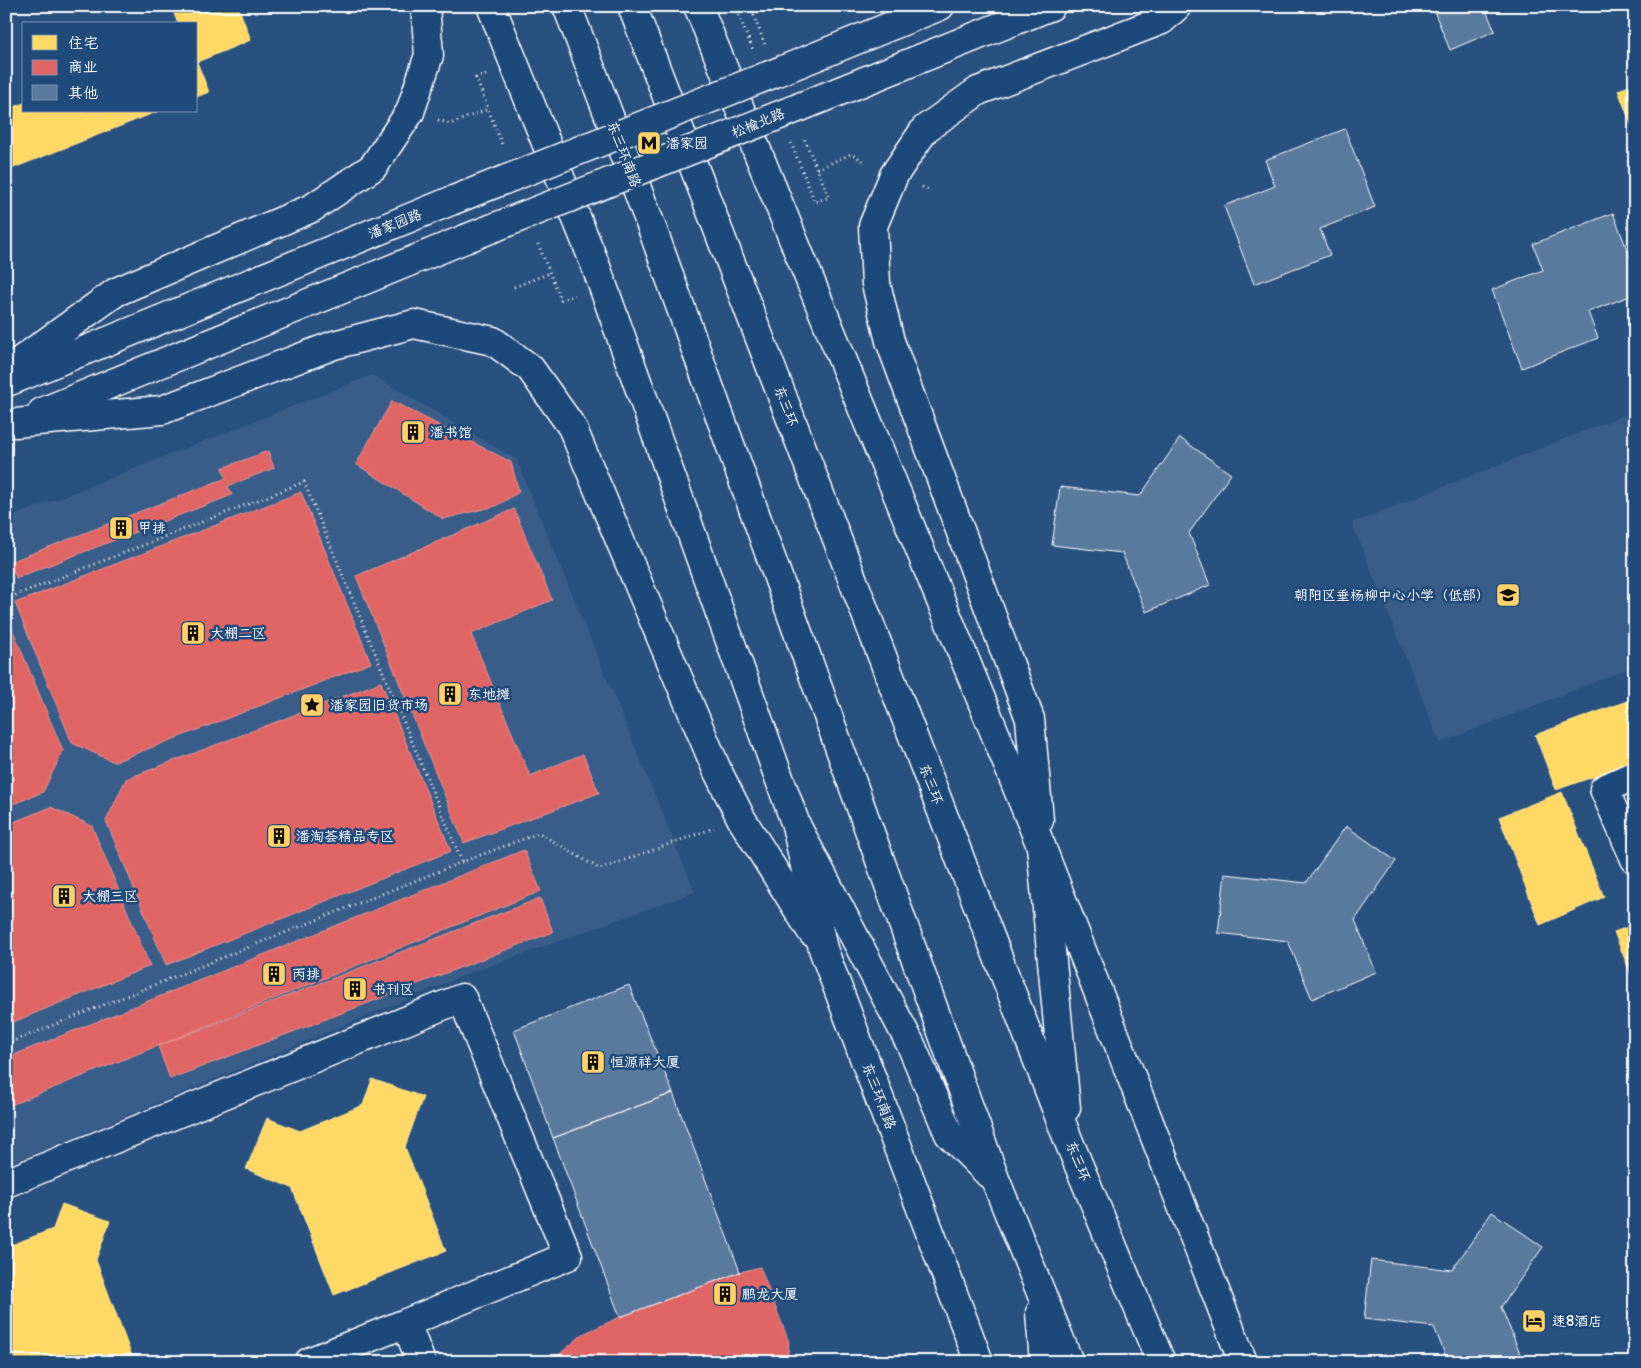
<svg xmlns="http://www.w3.org/2000/svg" width="1641" height="1368" font-family="'Balsamiq Sans','LXGW WenKai TC',sans-serif">
<rect width="100%" height="100%" fill="#28517f"/>
<filter id="ink" filterUnits="userSpaceOnUse"><feTurbulence type="fractalNoise" baseFrequency=".02" numOctaves="2"/><feDisplacementMap in="SourceGraphic" scale="10" xChannelSelector="R" yChannelSelector="G"/><feConvolveMatrix kernelMatrix="1 2 1 2 8 2 1 2 1" color-interpolation-filters="sRGB"/></filter>
<g filter="url(#ink)">
<path fill="#375d88" d="M372,375L516,459L695,892L470,973L6,1166V519Z
M1635,411V666L1440,743L1352,523Z"/>
<path fill="#ffd966" stroke="#ffe494" d="M171,6H238L251,40L197,62L209,92L196,97V24H178Z
M1635,84V135L1618,90Z
M24,103V111H159L6,171V110Z
M1635,698V762L1556,790L1535,735Z
M1562,792L1604,897L1540,925L1499,817Z
M1635,924V985L1614,932Z
M372,1079L423,1097L405,1147L446,1251L334,1295L292,1188L246,1169L267,1118L300,1131L363,1105Z
M62,1204L110,1221L96,1260L134,1362H6V1247L53,1229Z"/>
<path fill="#e06666" stroke="#e99494" d="M392,401L511,462L519,492L496,506L443,519L356,464Z
M268,451L274,468L228,486L232,495L16,578L10,562L226,478L222,468Z
M301,492L371,663L114,762L72,743L15,603Z
M514,509L552,600L471,634L530,776L583,754L599,793L464,843L356,576Z
M6,614L63,751L43,792L6,807Z
M381,682L451,851L166,965L106,821L126,779Z
M51,807L92,826L150,966L6,1025V825Z
M524,850L541,891L6,1107V1058Z
M540,898L553,932L170,1079L158,1046Z
M760,1267L789,1342L787,1362H554V1359L583,1334L620,1317L740,1272Z"/>
<path fill="#5a7a9d" stroke="#fff" d="M1432,6H1484L1495,31L1450,50Z
M1345,129L1375,207L1320,229L1330,255L1254,284L1224,206L1275,186L1265,160Z
M1613,213L1635,270V294L1588,312L1598,338L1522,368L1492,290L1543,270L1533,244Z
M1180,438L1231,474L1189,533L1210,585L1146,612L1122,553L1052,545L1060,487L1140,496Z
M1346,826L1396,861L1355,920L1376,972L1312,999L1288,941L1218,933L1225,874L1306,883Z
M629,985L673,1093L553,1138L514,1030Z
M673,1093L740,1272L620,1317L553,1138Z
M1492,1212L1543,1247L1501,1307L1522,1358L1514,1362H1448L1434,1327L1364,1319L1371,1260L1452,1270Z"/>
<g fill="none" stroke-linecap="round" stroke-linejoin="round">
<defs>
<path id="street" d="M1635,775L1604,789L1635,859
M6,1183L462,998L568,1256L406,1323
M309,1362L406,1323L421,1362"/>
<path id="secondary" d="M491,6L595,264L796,825L823,949L979,1362
M698,6L1041,846L1243,1362
M785,69L940,6
M800,107L1051,6
M6,371L116,292L312,208L373,167L410,112L429,55L425,6
M10,381L451,201
M42,412L465,239
M15,423L162,410L334,345L414,324L493,341L530,368L572,427L717,770L741,818L812,932
M1039,820L1030,719L890,341L876,284L873,226L894,175L925,129L978,91L1162,20L1177,6"/>
<path id="highway" d="M567,6L652,228L995,1179L1069,1362
M632,6L1069,1142L1161,1362
M796,825L911,1045L949,1134L989,1174
M1041,846L1066,1108
M1040,1313L1044,1362"/>
</defs>
<use href="#street" stroke="#fff" stroke-width="31"/>
<use href="#secondary" stroke="#fff" stroke-width="31"/>
<use href="#highway" stroke="#fff" stroke-width="31"/>
<path stroke="#fff" stroke-width="3" stroke-dasharray="1 4" stroke-linecap="butt" d="M735,6L753,50
M750,6L765,45
M753,14L772,6
M486,75L476,78L503,147
M438,120L451,124L488,109
M791,143L815,202L829,197L804,138
M817,169L851,154L866,162
M922,187L931,191
M538,244L561,300L575,295
M514,287L550,273
M6,599L304,482L462,862
M6,1044L462,862L539,833L600,869L714,828"/>
<use href="#street" stroke="#1f4a7a" stroke-width="28"/>
<use href="#secondary" stroke="#1f4a7a" stroke-width="28"/>
<use href="#highway" stroke="#1f4a7a" stroke-width="28"/>
<defs>
<path id="secondary-bridge" d="M451,201L785,69
M465,239L800,107"/>
</defs>
<use href="#secondary-bridge" stroke="#fff" stroke-width="31" stroke-linecap="butt"/>
<use href="#secondary-bridge" stroke="#1f4a7a" stroke-width="28"/>
</g>
</g>
<defs>
<symbol id="metro-square" viewBox="-11 -11 22 22"><rect x="-9" y="-9" width="18" height="18" rx="4" fill="#ffd166" stroke="#1f4a7a"/><path d="M-5.5 5V-5H-3L0 0L3-5H5.5V5H3V-.5L0 4L-3-.5V5Z" fill="#111"/></symbol>
<symbol id="building-square" viewBox="-11 -11 22 22"><rect x="-9" y="-9" width="18" height="18" rx="4" fill="#ffd166" stroke="#1f4a7a"/><path d="M-4-6H4V6H1V3H-1V6H-4ZM-2.5-4.3h1.7v1.8h-1.7ZM.8-4.3h1.7v1.8H.8ZM-2.5-1h1.7V.8h-1.7ZM.8-1h1.7V.8H.8Z" fill="#111"/></symbol>
<symbol id="school-square" viewBox="-11 -11 22 22"><rect x="-9" y="-9" width="18" height="18" rx="4" fill="#ffd166" stroke="#1f4a7a"/><path d="M0-5L7-2L0 1L-7-2ZM-4 1L0 2.5L4 1V4Q0 6-4 4Z" fill="#111"/></symbol>
<symbol id="sight-square" viewBox="-11 -11 22 22"><rect x="-9" y="-9" width="18" height="18" rx="4" fill="#ffd166" stroke="#1f4a7a"/><path d="M0-6L1.8-2.2L6-1.7L2.9 1.2L3.7 5.4L0 3.3L-3.7 5.4L-2.9 1.2L-6-1.7L-1.8-2.2Z" fill="#111"/></symbol>
<symbol id="hotel-square" viewBox="-11 -11 22 22"><rect x="-9" y="-9" width="18" height="18" rx="4" fill="#ffd166" stroke="#1f4a7a"/><path d="M-6-4.5h1.5V1H6V5H4.5V3h-9V5H-6ZM-4 0a1.8 1.8 0 1 1 3.6 0ZM.5 0V-2.5h3Q6-2.5 6 0Z" fill="#111"/></symbol>
</defs>
<g fill-rule="evenodd">
<use href="#metro-square" x="635" y="129" width="28" height="28"/>
<use href="#building-square" x="399" y="418" width="28" height="28"/>
<use href="#building-square" x="107" y="514" width="28" height="28"/>
<use href="#school-square" x="1494" y="581" width="28" height="28"/>
<use href="#building-square" x="179" y="619" width="28" height="28"/>
<use href="#building-square" x="436" y="680" width="28" height="28"/>
<use href="#sight-square" x="298" y="691" width="28" height="28"/>
<use href="#building-square" x="265" y="822" width="28" height="28"/>
<use href="#building-square" x="50" y="882" width="28" height="28"/>
<use href="#building-square" x="260" y="960" width="28" height="28"/>
<use href="#building-square" x="341" y="975" width="28" height="28"/>
<use href="#building-square" x="579" y="1048" width="28" height="28"/>
<use href="#building-square" x="711" y="1280" width="28" height="28"/>
<use href="#hotel-square" x="1520" y="1307" width="28" height="28"/>
</g>
<g text-anchor="middle" dominant-baseline="central" stroke-width="5" stroke-linejoin="round" paint-order="stroke">
<g font-size="14" fill="#fff" stroke="#1f4a7a">
<text transform="translate(758 123) rotate(-22)">松榆北路</text>
<text transform="translate(624 154) rotate(69)">东三环南路</text>
<text transform="translate(395 224) rotate(-22)">潘家园路</text>
<text transform="translate(786 406) rotate(69)">东三环</text>
<text transform="translate(931 784) rotate(69)">东三环</text>
<text transform="translate(879 1096) rotate(69)">东三环南路</text>
<text transform="translate(1078 1161) rotate(68)">东三环</text>
</g>
<g font-size="14" fill="#fff" stroke="#1f4a7a" text-anchor="start">
<text x="666" y="143">潘家园</text>
<text x="430" y="432">潘书馆</text>
<text x="138" y="528">甲排</text>
<text x="1490" y="595" text-anchor="end">朝阳区垂杨柳中心小学（低部）</text>
<text x="210" y="633">大棚二区</text>
<text x="468" y="694">东地摊</text>
<text x="330" y="705">潘家园旧货市场</text>
<text x="296" y="836">潘淘荟精品专区</text>
<text x="82" y="896">大棚三区</text>
<text x="292" y="974">丙排</text>
<text x="372" y="989">书刊区</text>
<text x="610" y="1062">恒源祥大厦</text>
<text x="742" y="1294">鹏龙大厦</text>
<text x="1552" y="1321">速8酒店</text>
</g>
</g>
<rect width="1641" height="1368" fill="none" stroke="#1f4a7a" stroke-width="25"/>
<rect x="12" y="12" width="1616" height="1343" fill="none" stroke="#fff" stroke-width="2" filter="url(#ink)"/>
<rect x="22" y="22" width="175" height="90" fill="#1f4a7a" stroke="#7992af"/>
<rect x="32" y="35" width="25" height="15" fill="#ffd966" stroke="#7992af"/>
<text x="68" y="48" font-size="15" fill="#ffffff">住宅</text>
<rect x="32" y="60" width="25" height="15" fill="#e06666" stroke="#7992af"/>
<text x="68" y="72" font-size="15" fill="#ffffff">商业</text>
<rect x="32" y="85" width="25" height="15" fill="#5a7a9d" stroke="#7992af"/>
<text x="68" y="98" font-size="15" fill="#ffffff">其他</text>
</svg>
